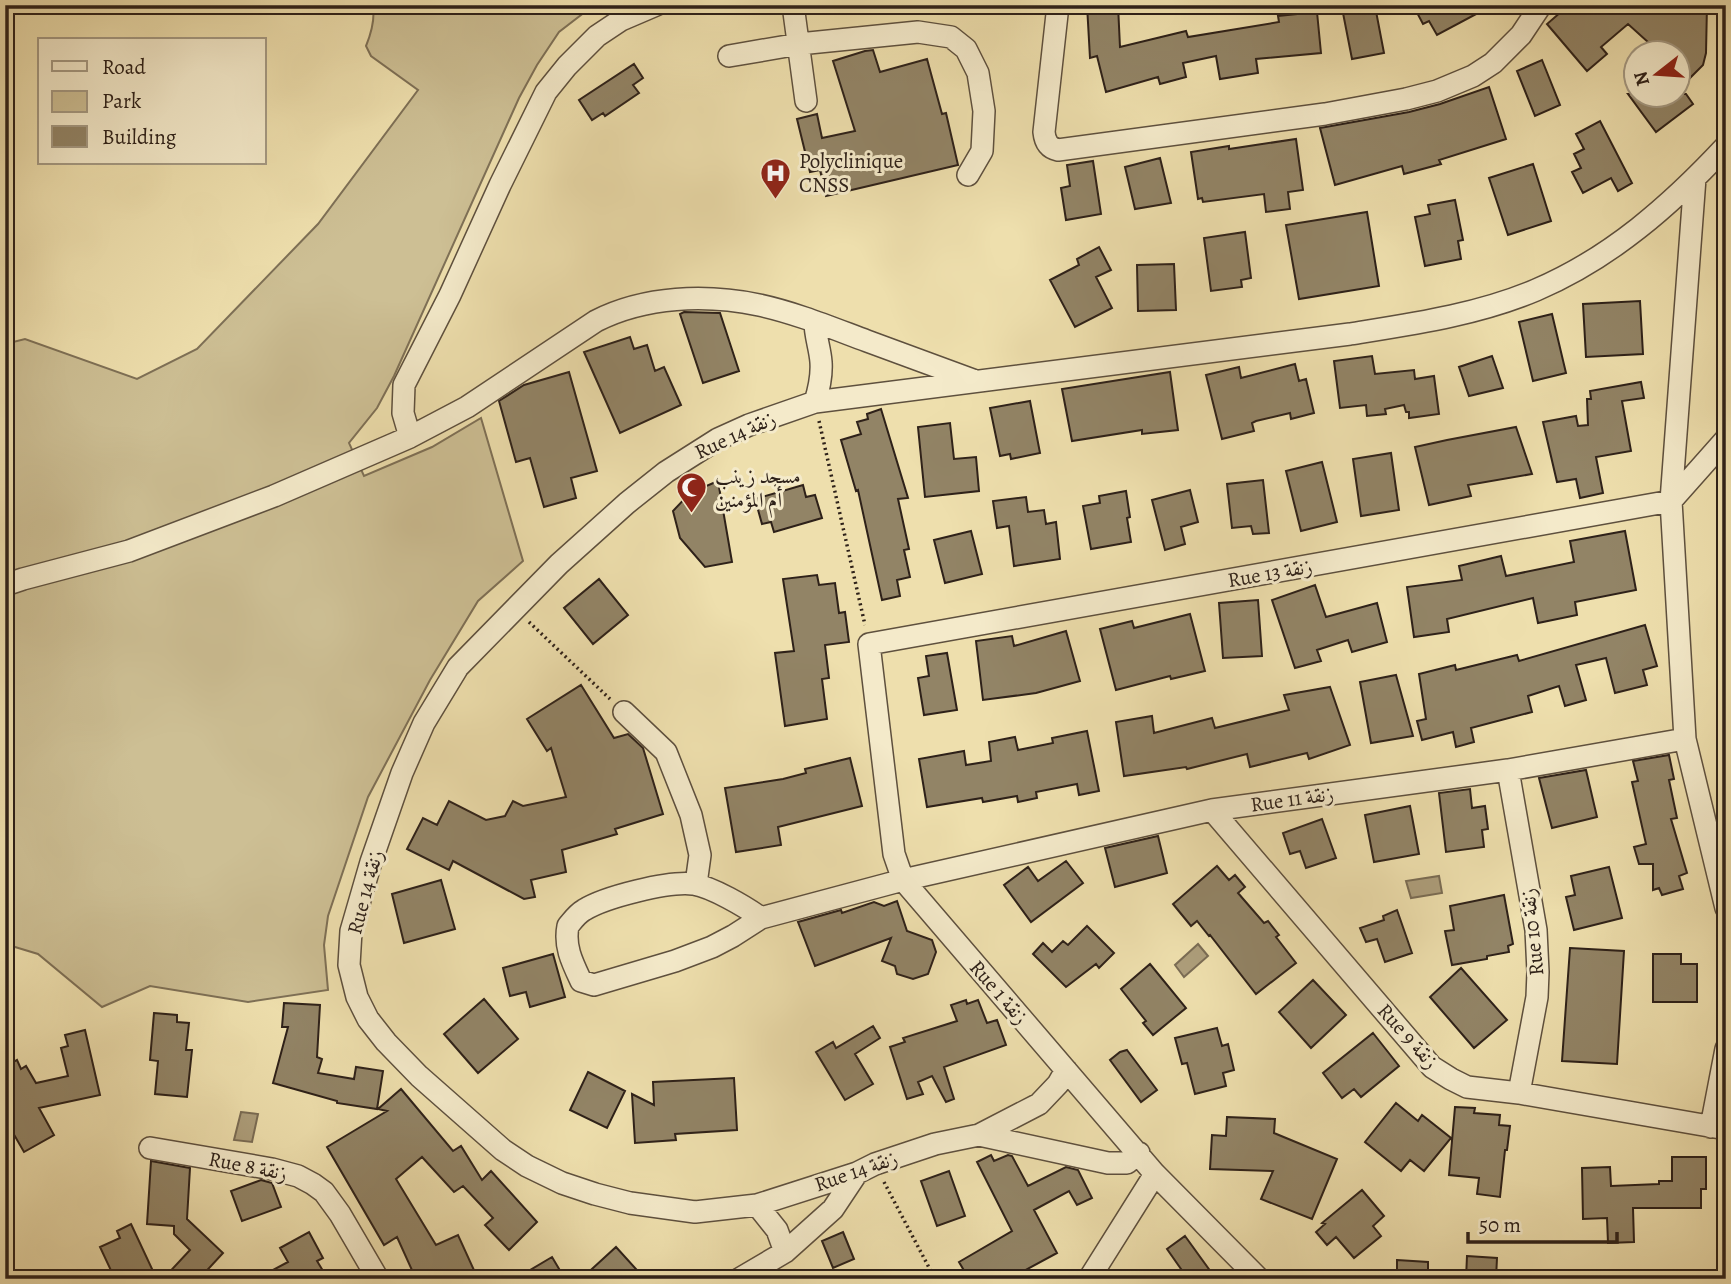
<svg xmlns="http://www.w3.org/2000/svg" width="1731" height="1284" font-family="Alegreya,Amiri,serif">
<rect width="100%" height="100%" fill="#eedfad"/>
<filter id="stains"><feTurbulence type="fractalNoise" baseFrequency=".00286" numOctaves="4"/><feColorMatrix values="0 0 0 0 .2 0 0 0 0 .09 0 0 0 0 .02 0 0 0 .5 -.17"/></filter>
<radialGradient id="worn" r=".72"><stop offset=".6" stop-color="#630" stop-opacity="0"/><stop offset="1" stop-color="#630" stop-opacity=".3"/></radialGradient>
<path fill="#cdbf94" stroke="#7e7056" stroke-width="2" d="M373,5H594L559,32L537,65L519,98L394,376L377,408L349,443L364,476L432,447L481,418L523,561L478,601L430,680L368,797L328,916L324,945L328,990L248,1002L150,986L102,1007L38,954L5,944V344L25,339L137,379L197,349L318,224L418,90L371,56L366,46C371,34 375,19 373,5Z"/>
<path fill="#ad9e7b" stroke="#7a6c54" stroke-width="2" d="M1439,876L1442,893L1411,898L1406,881Z
M1198,944L1208,956L1184,977L1175,965Z
M241,1112L258,1114L252,1142L234,1140Z"/>
<path fill="#928466" stroke="#2e2119" stroke-width="2" d="M1087,5H1118L1120,47L1186,31L1188,37L1279,22L1278,16L1317,12L1321,53L1256,59L1258,73L1220,79L1216,56L1183,63L1186,77L1160,84L1158,77L1106,92L1097,56L1090,58Z
M1413,5H1493L1437,35L1429,21L1423,24Z
M1569,5H1707L1706,53L1703,65L1678,90V52H1659L1628,24L1601,47L1607,54L1587,71L1547,24Z
M1375,6L1384,53L1352,59L1343,13Z
M873,50L880,72L927,59L942,114L946,113L958,165L826,196L820,170L810,172L797,119L817,114L822,138L855,131L833,61L865,51Z
M1542,60L1560,105L1535,116L1517,71Z
M634,64L643,78L633,85L639,93L605,116L603,113L592,120L579,100Z
M1489,87L1506,139L1439,160L1441,164L1404,174L1402,166L1335,185L1320,128L1409,112L1440,104Z
M1628,94H1686L1693,104L1656,132Z
M1600,121L1632,183L1618,191L1611,178L1583,193L1572,172L1581,168L1574,154L1584,149L1576,134Z
M1296,139L1303,190L1288,192L1290,209L1266,212L1264,194L1203,202L1202,198L1198,199L1191,152L1229,146V149Z
M1160,158L1171,203L1135,209L1125,167Z
M1093,161L1101,214L1066,220L1061,188L1070,186L1067,165Z
M1533,164L1551,221L1508,235L1489,178Z
M1455,200L1463,240L1458,241L1461,259L1425,266L1415,217L1430,214L1428,205Z
M1367,212L1379,286L1299,299L1286,225Z
M1245,232L1251,278L1241,280L1242,287L1211,291L1204,238Z
M1099,247L1111,270L1096,277L1112,308L1075,327L1050,280L1079,265L1077,259Z
M1174,264L1176,310L1138,311L1137,265Z
M1640,301L1643,354L1586,357L1583,304Z
M684,312L720,313L739,371L703,383L680,314Z
M1552,314L1566,373L1533,381L1519,322Z
M630,337L634,349L647,345L655,371L664,367L681,405L620,433L584,352Z
M1372,356L1375,374L1414,370L1415,379L1434,376L1439,414L1409,418V412H1406L1404,405L1385,409L1386,414L1367,416L1366,405L1340,408L1334,361Z
M1492,356L1503,388L1469,396L1459,367Z
M1295,364L1299,381L1306,379L1314,413L1291,419L1290,413L1256,421L1252,423L1254,431L1222,439L1206,375L1239,367L1241,378Z
M569,372L597,471L571,478L576,498L544,507L530,458L516,462L499,401L524,385Z
M1170,372L1178,430L1142,434V430L1072,441L1062,389Z
M1641,382L1644,398L1622,401L1631,451L1596,457L1603,493L1580,498L1576,479L1557,482L1543,422L1576,416L1578,426L1588,425L1587,399H1591L1590,391Z
M1030,401L1040,453L1011,459L1010,454L1000,456L990,408Z
M881,409L908,498L898,499L909,549L904,550L910,577L897,580L900,596L882,600L858,490L856,491L841,440L861,434L857,422L868,419L867,414Z
M950,423L954,459L976,457L979,491L925,497L918,427Z
M1516,427L1532,474L1468,485L1471,496L1429,505L1415,447L1447,440Z
M1391,453L1399,510L1361,516L1353,459Z
M1322,462L1337,522L1301,531L1286,471Z
M1263,480L1269,533L1253,534L1251,526L1232,528L1227,484Z
M718,481L732,562L705,567L680,538L673,511L690,493Z
M803,485L806,497L815,495L822,518L774,532L771,522L762,524L755,499Z
M1190,490L1198,522L1181,527L1185,544L1165,550L1152,500Z
M1126,491L1130,517L1127,518L1131,542L1091,549L1083,506L1100,503L1099,496Z
M1026,497L1028,512L1044,510L1046,524L1056,522L1060,559L1014,566L1009,526L997,528L993,501Z
M971,531L982,574L945,583L934,540Z
M1625,531L1636,590L1575,602L1577,615L1538,623L1533,598L1447,619L1449,632L1414,637L1407,587L1462,580L1459,566L1501,556L1506,576L1574,562L1570,541Z
M817,575L819,585L835,583L839,613L845,612L849,642L825,645L829,678L822,679L827,719L785,726L775,653L794,651L783,579Z
M599,579L628,615L593,644L564,608Z
M1315,585L1326,617L1377,603L1387,642L1352,652L1348,640L1317,650L1321,661L1295,668L1272,600Z
M1258,600L1262,656L1223,658L1219,603Z
M1190,614L1205,671L1171,679L1170,676L1116,690L1100,629L1132,621L1134,628Z
M1645,625L1657,666L1643,670L1647,685L1615,693L1606,658L1576,665L1586,700L1565,706L1559,686L1528,696L1532,712L1471,728L1474,742L1456,747L1453,732L1422,740L1417,721L1426,719L1419,674L1455,665L1456,670L1517,655L1519,661Z
M1066,631L1080,681L1036,693L983,700L976,641L1012,636L1014,646Z
M947,653L957,710L924,715L918,678L929,676L926,656Z
M1396,675L1413,736L1371,743L1360,682Z
M581,685L614,738L628,734L643,748L663,814L615,829L617,834L562,850L566,872L531,880L535,897L524,899L453,861L449,870L407,849L423,818L437,825L449,801L486,820L505,816L513,801L523,806L566,797L551,748L547,751L527,719Z
M1330,687L1350,745L1309,759L1307,753L1250,767L1247,754L1187,769L1186,767L1124,776L1116,722L1152,716L1154,733L1212,718L1215,728L1289,710L1284,695Z
M1087,731L1099,791L1079,795L1077,784L1036,792L1037,798L1018,802L1017,796L983,802L982,798L927,807L919,759L964,751L966,765L991,761L989,742L1015,737L1018,750L1053,743L1052,738Z
M1669,755L1674,779L1669,780L1677,818L1671,819L1687,873L1679,876L1683,889L1662,895L1659,888L1653,890V864H1639L1634,847L1646,844L1632,782L1638,781L1633,761Z
M850,758L862,806L778,827L781,845L736,852L725,788L783,779L806,773L805,769Z
M1586,770L1597,817L1552,828L1539,778Z
M1470,789L1472,808L1485,806L1488,829L1482,830L1484,847L1446,852L1439,793Z
M1410,806L1419,854L1374,862L1365,815Z
M1322,819L1336,858L1306,868L1300,851L1290,854L1283,833Z
M1158,836L1167,873L1115,887L1105,848Z
M1066,861L1083,883L1031,922L1004,885L1028,867L1038,881Z
M1217,866L1229,880L1235,875L1245,887L1238,893L1264,923L1268,921L1279,935L1276,937L1296,963L1256,994L1210,935L1209,936L1197,921L1191,926L1173,904Z
M1609,867L1622,918L1574,930L1566,897L1575,895L1571,876Z
M441,880L455,929L404,943L392,894Z
M1504,895L1513,944L1508,946L1509,952L1487,956V959L1452,965L1445,931L1454,930L1450,906Z
M897,901L907,931L932,940L936,952L928,974L913,979L897,974L895,966L882,961L891,938L815,966L798,922L841,910L842,913L874,902L884,906Z
M1397,910L1412,953L1385,962L1377,939L1366,942L1360,928L1384,920L1383,916Z
M1087,926L1114,953L1099,968L1096,964L1066,987L1033,954L1043,943L1052,952L1063,941L1068,945Z
M1570,948L1624,951L1617,1064L1562,1061Z
M553,954L565,997L530,1007L526,992L510,996L503,968Z
M1653,954H1681V964H1697V1002H1653Z
M1150,964L1186,1008L1153,1035L1143,1023L1146,1021L1121,989Z
M1461,968L1507,1020L1474,1048L1430,997Z
M1313,980L1346,1015L1311,1048L1279,1012Z
M484,999L518,1039L478,1073L444,1034Z
M966,1000L967,1004L978,1000L987,1023L997,1020L1006,1045L944,1067L954,1099L946,1102L932,1076L918,1082L923,1094L907,1099L890,1047L905,1042L903,1038L957,1021L951,1005Z
M284,1003L320,1005L317,1057L322,1059L318,1073L354,1079L356,1067L383,1071L377,1109L337,1103V1101L273,1083L288,1027H282Z
M154,1013L177,1015V1022L189,1023L186,1050H192L187,1097L155,1094L158,1061L150,1060Z
M873,1026L880,1038L855,1054L873,1084L845,1100L816,1052L833,1042L836,1048Z
M1217,1028L1222,1046L1228,1044L1234,1070L1223,1073L1226,1086L1195,1094L1187,1063L1182,1064L1175,1038Z
M85,1030L100,1095L39,1108L54,1135L24,1152L5,1119V1067L17,1060L21,1069L26,1066L36,1083L68,1076L61,1048L68,1046L65,1035Z
M1373,1033L1399,1066L1361,1097L1354,1089L1342,1098L1323,1073Z
M1127,1050L1157,1090L1141,1102L1110,1060L1120,1052Z
M588,1072L625,1091L607,1128L570,1110Z
M734,1078L737,1130L675,1134L676,1140L635,1143L632,1094L654,1105L653,1082Z
M401,1089L453,1151L461,1146L482,1180L491,1171L537,1222L509,1250L485,1225L493,1218L463,1186L454,1192L422,1157L396,1179L436,1245L458,1235L478,1279H416L397,1237L384,1245L327,1147L387,1111L378,1109Z
M1396,1103L1418,1121L1422,1115L1451,1138L1424,1171L1410,1160L1401,1171L1365,1142Z
M1455,1107L1475,1108L1474,1113L1500,1115L1499,1125L1510,1126L1507,1150H1505L1500,1197L1477,1194L1479,1178L1449,1175Z
M1227,1117L1275,1119L1274,1133L1337,1159L1312,1219L1261,1199L1273,1171L1210,1169L1212,1135L1226,1136Z
M991,1155L994,1161L1008,1155L1012,1156L1028,1186L1066,1167L1078,1170L1092,1198L1077,1205L1069,1191L1034,1210L1057,1253L1009,1279H969L959,1262L1012,1231L977,1162Z
M1672,1157H1706V1189H1701V1208H1633L1634,1242L1608,1243L1607,1218L1583,1219L1582,1168L1610,1167L1611,1186L1659,1184V1181H1672Z
M151,1161L190,1168L187,1219L223,1253L199,1279H163L190,1250L174,1234V1226L147,1224Z
M949,1171L965,1216L937,1226L921,1181Z
M261,1180L272,1183L281,1207L242,1221L231,1191Z
M1362,1190L1384,1216L1373,1226L1381,1236L1354,1258L1336,1237L1327,1245L1316,1232L1325,1224L1322,1223Z
M131,1224L153,1271L137,1279H115L100,1247L120,1238L117,1231Z
M309,1232L323,1258L317,1261L328,1279H256L288,1262L280,1248Z
M843,1232L854,1259L833,1268L822,1241Z
M1185,1236L1211,1272L1201,1279H1188L1167,1249Z
M616,1247L645,1279H581Z
M1467,1256L1497,1258L1496,1279H1466Z
M552,1257L565,1279H515Z
M1397,1260L1428,1262V1279H1397Z"/>
<g fill="none" stroke-linecap="round" stroke-linejoin="round">
<defs>
<path id="minor" d="M793,5L806,101
M1058,5L1044,132C1045,142 1049,148 1058,150L1325,114L1406,99L1437,91L1473,76L1493,63L1521,35L1541,5
M729,56L799,44L918,32L951,37L966,49L978,73L984,111L982,151L968,175
M1695,178L1671,501L1685,739L1726,908
M815,402C819,389 822,376 821,362C820,348 815,336 815,322
M410,437L403,413L404,385L450,295L500,185L546,92L567,66L597,36L621,20L656,5
M5,585L23,579L129,551L274,496L410,437L467,407L596,321C645,296 706,294 759,305C796,313 832,328 867,341C902,354 937,367 973,380
M624,712L666,752L691,815L700,855L696,884
M1508,770L1536,930L1538,972L1537,997L1519,1093
M1212,810L1432,1067L1451,1079L1467,1087L1519,1093L1726,1129
M761,918C746,907 712,887 693,884C668,881 605,897 584,910C577,914 573,920 568,926C564,946 572,962 581,981L594,985L675,961L712,947L733,936L761,918L903,880L1212,810L1508,770L1685,739
M1066,1070L1058,1084L1039,1104L979,1135L935,1144L875,1164L857,1173L757,1205L695,1212L630,1203L595,1194L562,1183L527,1166L503,1150L419,1076L386,1042L368,1019L357,997L349,965L351,931L371,862L402,773L424,723L458,667L559,564L627,503L666,472L718,439L749,425L815,402L1350,334C1412,324 1477,315 1536,290C1611,258 1671,205 1726,146
M1711,1127L1726,1049
M979,1135L1108,1163H1127L1139,1153
M150,1148L272,1169L298,1176L313,1184L324,1192L340,1214L378,1279
M757,1205L777,1230L785,1252
M739,1279L785,1252L833,1209L857,1173
M1089,1279L1155,1174
M1259,1279L1155,1174L903,880L894,854L869,644L1671,501L1726,439"/>
</defs>
<use href="#minor" stroke="#5e503e" stroke-width="24"/>
<path stroke="#2e2119" stroke-width="3.5" stroke-dasharray="2 3.5" stroke-linecap="butt" d="M819,421L865,625
M529,622L610,699
M884,1182L935,1279"/>
<use href="#minor" stroke="#f4eaca" stroke-width="21"/>
</g>
<defs>
<symbol id="hospital-pin" viewBox="-11 -11 22 30"><path d="M0 17L-7.5 6A9.5 9.5 0 1 1 7.5 6Z" fill="#8f2418" stroke="#f4eaca"/><path d="M-5-5h3v3.5h4V-5h3V5h-3V1.5h-4V5h-3Z" fill="#fff"/></symbol>
<symbol id="mosque-pin" viewBox="-11 -11 22 30"><path d="M0 17L-7.5 6A9.5 9.5 0 1 1 7.5 6Z" fill="#8f2418" stroke="#f4eaca"/><path d="M3.5-4.9A6 6 0 1 0 3.5 4.9A5 5 0 1 1 3.5-4.9Z" fill="#fff"/></symbol>
</defs>
<g fill-rule="evenodd">
<use href="#hospital-pin" x="758" y="156" width="35" height="47"/>
<use href="#mosque-pin" x="674" y="470" width="35" height="47"/>
</g>
<g text-anchor="middle" dominant-baseline="central" stroke-width="6" stroke-linejoin="round" paint-order="stroke">
<g font-size="21" fill="#2e2119" stroke="#f4eaca" text-anchor="start">
<text x="799" y="161">Polyclinique<tspan x="799" dy="24">CNSS</tspan></text>
<text x="715" y="476">مسجد زينب<tspan x="715" dy="24">أم المؤمنين</tspan></text>
</g>
<g font-size="21" fill="#2e2119" stroke="#f4eaca">
<text transform="translate(735 435) rotate(-25)">Rue 14 زنقة</text>
<text transform="translate(1270 573) rotate(-10)">Rue 13 زنقة</text>
<text transform="translate(1292 799) rotate(-8)">Rue 11 زنقة</text>
<text transform="translate(365 892) rotate(-75)">Rue 14 زنقة</text>
<text transform="translate(1532 932) rotate(-96)">Rue 10 زنقة</text>
<text transform="translate(999 992) rotate(49)">Rue 1 زنقة</text>
<text transform="translate(1408 1036) rotate(48)">Rue 9 زنقة</text>
<text transform="translate(248 1166) rotate(11)">Rue 8 زنقة</text>
<text transform="translate(856 1171) rotate(-19)">Rue 14 زنقة</text>
</g>
</g>
<rect width="1731" height="1284" fill="none" stroke="#eedfad" stroke-width="28"/>
<rect x="7" y="7" width="1717" height="1270" fill="none" stroke="#2e2119" stroke-width="3.5"/>
<rect x="14" y="14" width="1703" height="1256" fill="none" stroke="#2e2119" stroke-width="2"/>
<rect x="38" y="38" width="228" height="126" fill="#f4eaca" stroke="#a59a83" stroke-width="2"/>
<rect x="52" y="61" width="35" height="10" fill="#f4eaca" stroke="#a59a83" stroke-width="2"/>
<text x="102" y="74" font-size="21" fill="#2e2119">Road</text>
<rect x="52" y="91" width="35" height="21" fill="#cdbf94" stroke="#a59a83" stroke-width="2"/>
<text x="102" y="108" font-size="21" fill="#2e2119">Park</text>
<rect x="52" y="126" width="35" height="21" fill="#928466" stroke="#a59a83" stroke-width="2"/>
<text x="102" y="144" font-size="21" fill="#2e2119">Building</text>
<g transform="translate(1657 74) rotate(253)"><circle r="33" fill="#f4eaca" stroke="#a59a83" stroke-width="2"/>
<path d="M0-5L12 26L0 18L-12 26Z" fill="#8f2418"/>
<text y="-10" font-size="19" font-weight="bold" text-anchor="middle" fill="#2e2119">N</text>
</g>
<path d="M1468 1232v10h149v-10" fill="none" stroke="#2e2119" stroke-width="3.5"/>
<text x="1479" y="1232" font-size="21" fill="#2e2119" stroke="#f4eaca" stroke-width="5" paint-order="stroke">50 m</text>
<rect width="100%" height="100%" filter="url(#stains)"/>
<rect width="100%" height="100%" fill="url(#worn)"/>
</svg>
